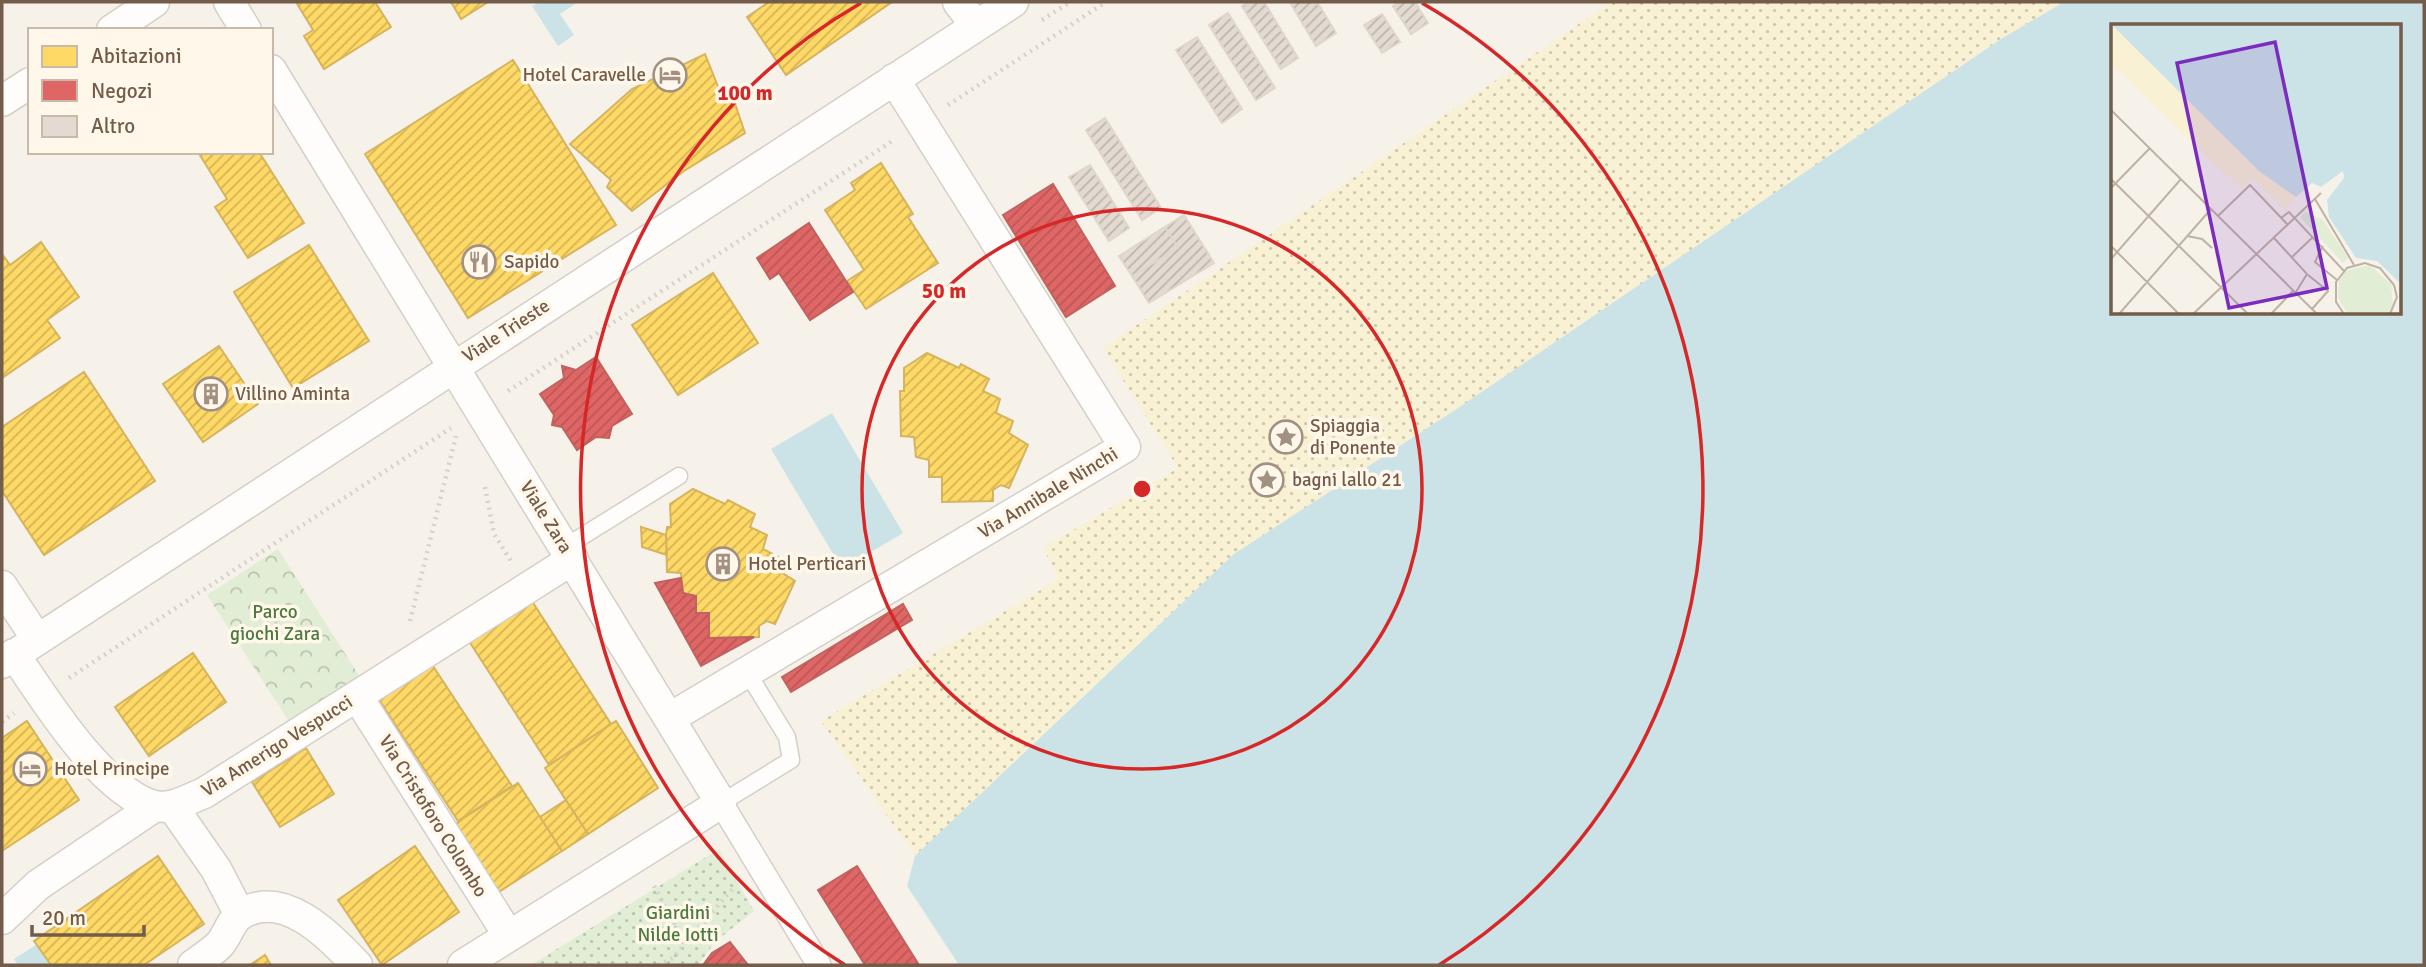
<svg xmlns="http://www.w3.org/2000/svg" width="2426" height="967" font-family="Signika,sans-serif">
<defs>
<pattern id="grass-dots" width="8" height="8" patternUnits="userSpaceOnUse" patternTransform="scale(1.75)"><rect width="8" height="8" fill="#e1edd5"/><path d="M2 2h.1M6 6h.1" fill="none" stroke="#bbc3af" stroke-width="1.8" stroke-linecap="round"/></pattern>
<pattern id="forest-crowns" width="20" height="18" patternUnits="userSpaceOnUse" patternTransform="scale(1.75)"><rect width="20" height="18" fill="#e1edd5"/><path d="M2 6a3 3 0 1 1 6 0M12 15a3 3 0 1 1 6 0" fill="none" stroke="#bbc3af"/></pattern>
<pattern id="sand-dots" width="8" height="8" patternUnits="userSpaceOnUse" patternTransform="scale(1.75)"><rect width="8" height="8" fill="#f9f1d3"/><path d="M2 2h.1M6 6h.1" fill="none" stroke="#cec6ad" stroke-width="1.8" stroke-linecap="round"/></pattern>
<pattern id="homes-hatch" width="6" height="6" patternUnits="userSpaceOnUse" patternTransform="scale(1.75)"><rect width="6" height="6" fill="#ffd966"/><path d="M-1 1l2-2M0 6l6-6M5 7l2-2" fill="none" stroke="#d3b356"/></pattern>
<pattern id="shops-hatch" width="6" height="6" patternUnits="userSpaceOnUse" patternTransform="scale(1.75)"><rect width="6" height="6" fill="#e06666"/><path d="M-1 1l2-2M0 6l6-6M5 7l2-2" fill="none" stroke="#ba5756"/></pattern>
<pattern id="building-hatch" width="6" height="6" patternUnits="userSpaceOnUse" patternTransform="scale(1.75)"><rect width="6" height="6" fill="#e3dbd1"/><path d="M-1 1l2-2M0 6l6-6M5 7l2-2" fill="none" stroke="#bdb5ac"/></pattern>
</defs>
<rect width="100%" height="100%" fill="#f6f2ea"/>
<path fill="url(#grass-dots)" d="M719,849L754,911L715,942L698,965H531Z"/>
<path fill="url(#forest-crowns)" d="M278,549L362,680L292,726L207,595Z"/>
<path fill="url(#sand-dots)" d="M1611,2H2064L2001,39L1461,406L1234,554L915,856L821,721L1059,579L1043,548L1178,468L1103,348Z"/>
<path fill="#cbe3e6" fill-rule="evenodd" d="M539,2H578L560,14L574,35L558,46L532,6Z
M2064,2H2424V965H959L907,886L915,856L1234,554L1461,406L2001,39ZM2113,26H2400V313H2113Z
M832,413L903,533L842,569L771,449Z
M39,943L54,965H18L14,959Z"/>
<path fill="url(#homes-hatch)" stroke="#d5b45e" stroke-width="2" d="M296,2H375L391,27L324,69L304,36L313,30Z
M451,2H488L461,19Z
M769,2H892L786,75L747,17Z
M705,54L721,94L732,95L745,133L684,171L632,211L607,187L611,180L570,144L632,89Z
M513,60L616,225L468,318L365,154Z
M198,152H259L304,223L248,258L215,207L227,199Z
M881,163L913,214L908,217L938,263L866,309L847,281L864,270L825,210L855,190L851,183Z
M41,242L79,297L47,320L60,338L2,378V254L10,265Z
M309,245L369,341L293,388L234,292Z
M713,273L758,343L678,395L632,325Z
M219,346L258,404L203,442L163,384Z
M927,353L959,368L961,364L989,379L983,391L1000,399L996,413L1013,421L1009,433L1028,445L1009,488L1001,485L993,490V501L942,502V477H929V460L916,457L914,437L901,436L900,391H904V368Z
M84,372L155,481L44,555L2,491V427Z
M693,489L725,504L728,500L755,514L750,527L767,535L763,549L780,558L776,569L795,581L775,624L767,621L759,626V637L709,638V613H696V596L683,593L681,573L667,572L666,535L667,527H671L670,504Z
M641,527L666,535L667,555L642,547Z
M530,598L611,724L549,765L467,638Z
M193,653L226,702L149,756L115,707Z
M431,663L512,786L458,821L378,698Z
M27,721L79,800L2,851V738Z
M616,721L658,788L588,834L545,768Z
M306,748L334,794L280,827L252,782Z
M518,783L562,851L491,897L447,829Z
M566,800L588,834L562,851L540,817Z
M415,846L459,912L382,965L338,900Z
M158,856L204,924L144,965H51L34,941Z
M265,955L271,965H250Z"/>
<path fill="url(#shops-hatch)" stroke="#c0635e" stroke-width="2" d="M1053,184L1115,286L1066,317L1003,215Z
M809,223L853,292L810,320L779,273L770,279L757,258Z
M596,357L632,414L612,426L609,438L596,437L577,450L562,427L552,425L554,415L540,394L564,378L562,366L576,370Z
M681,578L683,593L696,596V613H709V638L754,637L701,666L655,583Z
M903,604L912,620L791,692L782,677Z
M857,866L919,965H865L818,890Z
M730,942L748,965H703L712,953Z"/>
<path fill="url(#building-hatch)" stroke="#dfd6cc" stroke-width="2" d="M1249,2H1264L1298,58L1281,69L1242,6Z
M1295,2H1317L1336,33L1316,46L1291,4Z
M1400,2H1415L1428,23L1411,34L1393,6Z
M1228,13L1275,88L1256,100L1209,25Z
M1382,14L1400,42L1382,53L1364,25Z
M1197,37L1242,109L1222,123L1176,50Z
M1105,118L1161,208L1142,220L1086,130Z
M1090,165L1129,228L1109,241L1069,177Z
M1184,215L1214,263L1149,303L1132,276L1178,248L1165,227Z
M1165,227L1178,248L1132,276L1119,256Z"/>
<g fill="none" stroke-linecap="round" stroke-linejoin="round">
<defs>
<path id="service" d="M565,547L679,476
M721,803L791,760L787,737L747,672"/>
<path id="pedestrian" d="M721,803L819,965"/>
<path id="minor" d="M229,2L246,30
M958,2L976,26
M112,30L154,2
M271,70L721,803L463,965
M2,101L30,83
M2,586L37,639
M14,654C44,698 101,791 154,806C171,810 189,799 204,793L573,559
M2,663L1013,2
M357,696L509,936
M670,718L1125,447L894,79
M172,806L216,869L240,915
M2,919L38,885L155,806
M193,965C201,959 211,953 219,945C227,937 231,920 241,914C285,888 330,937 357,965"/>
</defs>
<use href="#service" stroke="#d4cfc7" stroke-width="19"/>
<use href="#pedestrian" stroke="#d4cfc7" stroke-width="26"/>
<use href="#minor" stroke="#d4cfc7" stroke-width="33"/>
<path stroke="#d7d0cb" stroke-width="4.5" stroke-dasharray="2 5" stroke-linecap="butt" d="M1042,20L1070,2
M948,105L1106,2
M508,391L894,140
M485,487L494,534L511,561
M410,621L456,436
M69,678L451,428
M2,722L14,713
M654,886L685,944
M658,965L673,958L735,886"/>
<use href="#service" stroke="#fefdfc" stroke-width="16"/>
<use href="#pedestrian" stroke="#fefdfc" stroke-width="23"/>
<use href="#minor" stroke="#fefdfc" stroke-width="30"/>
</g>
<g fill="none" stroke="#d62828" stroke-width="3.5">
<circle cx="1142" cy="489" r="280"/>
<path d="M845 965A561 561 0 0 1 861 3M1422 3A561 561 0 0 1 1439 965"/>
</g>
<defs>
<symbol id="hotel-ring" viewBox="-11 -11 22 22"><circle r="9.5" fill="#fff8ea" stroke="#a29082" stroke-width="1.5"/><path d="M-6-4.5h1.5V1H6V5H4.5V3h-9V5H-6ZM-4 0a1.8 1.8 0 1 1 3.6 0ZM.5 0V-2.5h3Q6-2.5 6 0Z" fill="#a29082"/></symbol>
<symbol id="restaurant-ring" viewBox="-11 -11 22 22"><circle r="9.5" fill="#fff8ea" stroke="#a29082" stroke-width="1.5"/><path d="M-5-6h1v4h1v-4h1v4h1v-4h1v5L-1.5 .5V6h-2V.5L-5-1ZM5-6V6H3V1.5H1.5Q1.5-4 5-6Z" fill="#a29082"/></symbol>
<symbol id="building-ring" viewBox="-11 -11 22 22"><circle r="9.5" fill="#fff8ea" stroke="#a29082" stroke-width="1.5"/><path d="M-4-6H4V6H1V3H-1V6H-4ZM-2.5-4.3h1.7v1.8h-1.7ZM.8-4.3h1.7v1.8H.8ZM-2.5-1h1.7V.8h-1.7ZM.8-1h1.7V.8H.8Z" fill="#a29082"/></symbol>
<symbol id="sight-ring" viewBox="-11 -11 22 22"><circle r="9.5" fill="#fff8ea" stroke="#a29082" stroke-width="1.5"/><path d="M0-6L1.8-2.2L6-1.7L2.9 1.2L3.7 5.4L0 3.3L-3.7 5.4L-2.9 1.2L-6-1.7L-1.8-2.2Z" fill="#a29082"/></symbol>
</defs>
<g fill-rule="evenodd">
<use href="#hotel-ring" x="651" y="56" width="38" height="38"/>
<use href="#restaurant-ring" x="460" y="243" width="38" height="38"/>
<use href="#building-ring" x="192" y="375" width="38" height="38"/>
<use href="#sight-ring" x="1267" y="418" width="38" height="38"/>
<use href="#sight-ring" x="1248" y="461" width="38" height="38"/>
<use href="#building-ring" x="704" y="545" width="38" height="38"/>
<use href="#hotel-ring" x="11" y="750" width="38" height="38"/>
</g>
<g text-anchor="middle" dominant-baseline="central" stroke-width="7" stroke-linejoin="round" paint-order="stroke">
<g font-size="19" fill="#745c4a" stroke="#fff8ea" text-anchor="start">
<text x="646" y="75" text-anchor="end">Hotel Caravelle</text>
<text x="504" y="262">Sapido</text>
<text x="235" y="394">Villino Aminta</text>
<text x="1310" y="426">Spiaggia<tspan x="1310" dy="22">di Ponente</tspan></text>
<text x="1292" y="480">bagni lallo 21</text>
<text x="748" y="564">Hotel Perticari</text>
<text x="54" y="769">Hotel Principe</text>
</g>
<g font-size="19" fill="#745c4a" stroke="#fff8ea">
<text transform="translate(506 331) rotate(-33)">Viale Trieste</text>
<text transform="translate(1048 493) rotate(-31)">Via Annibale Ninchi</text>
<text transform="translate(546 517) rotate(58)">Viale Zara</text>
<text transform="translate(277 746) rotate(-32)">Via Amerigo Vespucci</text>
<text transform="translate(433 816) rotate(58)">Via Cristoforo Colombo</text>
</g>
<g font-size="19" fill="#4f7942" stroke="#fff8ea">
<text x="275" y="612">Parco<tspan x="275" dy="22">giochi Zara</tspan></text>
<text x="678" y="913">Giardini<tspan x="678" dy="22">Nilde Iotti</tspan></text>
</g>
</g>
<g transform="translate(2111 24)">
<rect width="290" height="290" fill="#f6f2ea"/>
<path d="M194,188L212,196L237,234L232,239L189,193ZM258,241L280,260L282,282L278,290H237L227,274L228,256L235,247Z" fill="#e1edd5"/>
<path d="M0,1L148,147L185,173L174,186L141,155L130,165L0,40Z" fill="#f9f1d3"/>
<path d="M0,0H290V260L266,237L245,234L218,193L216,176L233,154L232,147L210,163L201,159L185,173L148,147Z" fill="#cbe3e6"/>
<path fill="none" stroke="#beb2a5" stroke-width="2" d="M0,86L206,290M0,155L137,290M0,164L39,124M204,175L243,241M107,192L139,161L177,201M170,194L178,188L233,247M76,212L91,215L101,224M163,214L196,250L185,268M0,222L68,290M212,222L204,238L226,256M181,233L202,213M0,235L70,155M197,251L217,267L201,285M8,290L100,185M82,290L210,169M160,290L182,267M233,290L225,278V258L236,244L254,239L269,244L283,261L286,273L279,290"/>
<path fill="#7b2cbf" fill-opacity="0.15" stroke="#7b2cbf" stroke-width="3.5" d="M164,18L216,264L118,284L66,39Z"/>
<rect width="290" height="290" fill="none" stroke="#745c4a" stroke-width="3.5"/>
</g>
<circle cx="1142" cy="489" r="10" fill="#d62828" stroke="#fff8ea" stroke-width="3.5"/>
<g font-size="21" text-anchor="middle" font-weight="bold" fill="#d62828" stroke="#fff8ea" stroke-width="7" stroke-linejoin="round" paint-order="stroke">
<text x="745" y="100">100 m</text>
<text x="944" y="298">50 m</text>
</g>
<rect width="2426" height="967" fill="none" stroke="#745c4a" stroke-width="7"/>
<rect x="28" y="28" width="245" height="126" fill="#fff8ea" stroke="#c7baaa" stroke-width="2"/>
<rect x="42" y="46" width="35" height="21" fill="#ffd966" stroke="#c7baaa" stroke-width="2"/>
<text x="91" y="63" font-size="21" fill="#745c4a">Abitazioni</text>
<rect x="42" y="80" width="35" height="21" fill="#e06666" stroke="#c7baaa" stroke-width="2"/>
<text x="91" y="98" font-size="21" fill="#745c4a">Negozi</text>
<rect x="42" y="116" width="35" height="21" fill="#e3dbd1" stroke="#c7baaa" stroke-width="2"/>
<text x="91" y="133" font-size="21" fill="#745c4a">Altro</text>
<path d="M32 925v10h112v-10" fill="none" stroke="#745c4a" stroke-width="3.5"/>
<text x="42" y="925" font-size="21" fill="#745c4a" stroke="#fff8ea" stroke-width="5" paint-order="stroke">20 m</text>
</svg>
